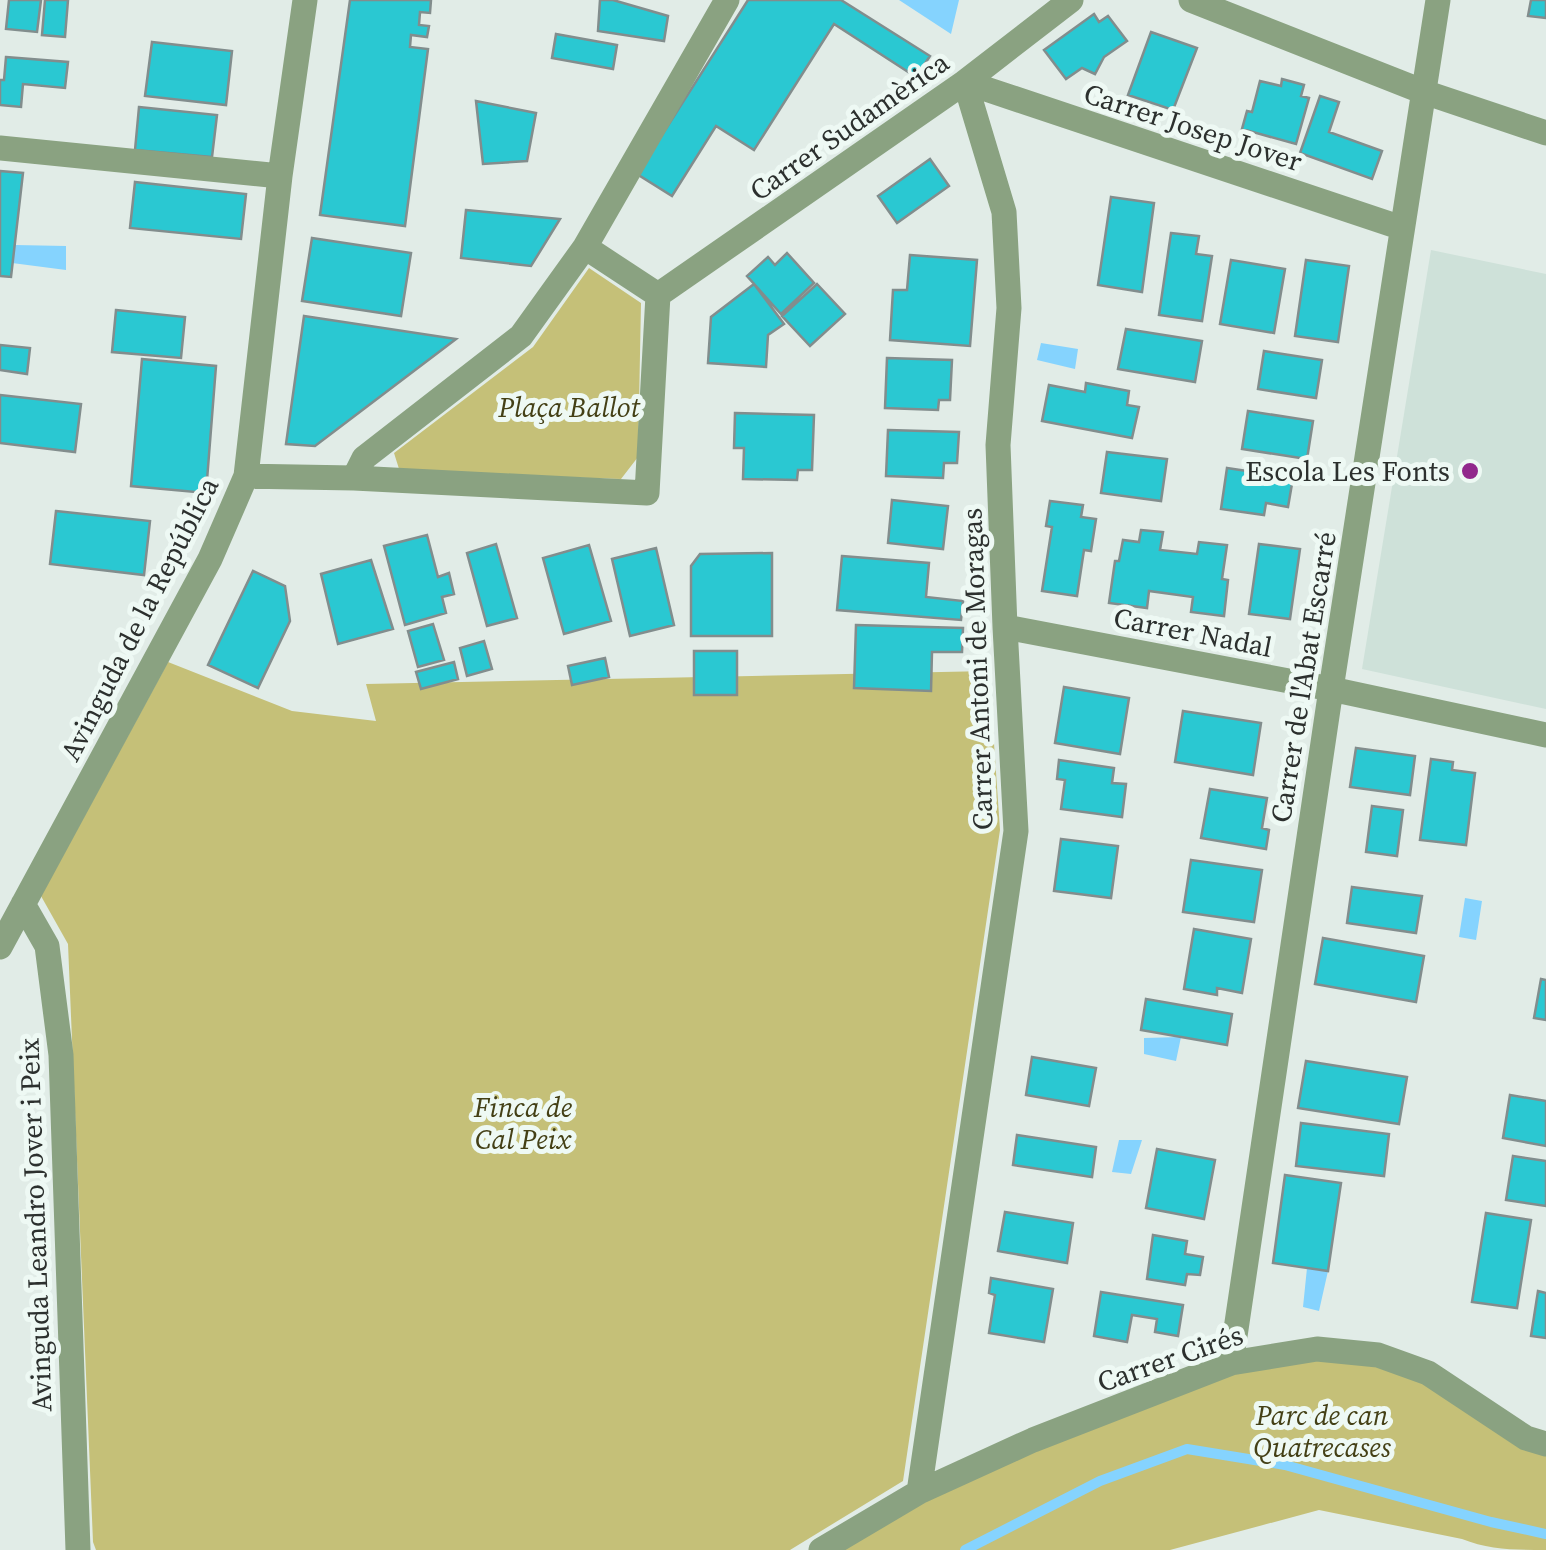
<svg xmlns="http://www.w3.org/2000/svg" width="1546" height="1550" font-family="'Source Serif 4',serif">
<rect width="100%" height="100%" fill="#e1ece7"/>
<path fill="#cee1d9" d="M1431,250L1546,274V709L1362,669Z"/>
<path fill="#c5c078" d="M589,268L641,303L638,457L621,479L400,472L394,453L533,347Z
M168,662L292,711L376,721L366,684L989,671L1000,830L903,1481L790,1550H96L93,1542L68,944L41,896Z
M1319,1355L1425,1377L1546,1449V1550C1517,1550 1489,1550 1462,1539L1319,1510L1170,1550H832L930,1493L1235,1368Z"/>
<path fill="#85d3fe" d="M899,0H959L951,34Z
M15,245L66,246V270L12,263Z
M1041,343L1078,349L1075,369L1037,360Z
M1465,898L1482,901L1476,940L1459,937Z
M1181,1037L1176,1061L1144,1054V1038Z
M1119,1140H1142L1131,1174L1112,1172Z
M1307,1268L1328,1271L1319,1311L1303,1307Z"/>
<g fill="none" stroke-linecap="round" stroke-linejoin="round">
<path stroke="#85d3fe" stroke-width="10" d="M965,1550L1100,1481L1187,1449L1285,1465L1491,1522L1546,1534"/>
</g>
<path fill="#2ac8d2" stroke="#828d8d" stroke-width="2.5" d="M9,0H41L37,32L6,29Z
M45,0H68L65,37L42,35Z
M350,0H431L430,13L420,12L419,25L429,26L427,37L411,35L410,47L428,49L405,226L320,215Z
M600,0H613L668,16L664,41L598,31Z
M748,0H841L930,56L916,77L834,24L754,150L716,126L672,196L637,174Z
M1531,0H1546V18L1528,16Z
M1094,14L1099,22L1108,16L1127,41L1104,57L1095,74L1082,68L1066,79L1044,50Z
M1151,32L1197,48L1173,110L1128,95Z
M556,34L617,45L613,69L552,58Z
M152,42L232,51L226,105L145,96Z
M6,57L68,62L65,88L23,84L21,107L0,105V80H4Z
M1282,79L1304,85L1301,96L1309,98L1296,144L1242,129L1247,111L1252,112L1260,81L1281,86Z
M1320,96L1339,102L1329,132L1382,151L1372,179L1300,153Z
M476,101L536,113L527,161L483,164Z
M139,107L217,115L212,157L135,150Z
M930,159L949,186L897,223L878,196Z
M0,171L23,173L11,277L0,276Z
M135,182L246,194L241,239L130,228Z
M1111,197L1154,203L1142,292L1098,285Z
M466,210L560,219L531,266L461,258Z
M1171,233L1199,236L1196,254L1212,256L1202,321L1159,315Z
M312,238L411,253L401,316L302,301Z
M787,253L814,283L781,314L747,276L768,257L775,265Z
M910,255L977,260L970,346L890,340L893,290H907Z
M1231,260L1285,269L1274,333L1220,324Z
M1306,260L1349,266L1338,342L1295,336Z
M754,284L784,324L768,335L766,367L708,363L711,317Z
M817,284L845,314L810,346L782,316Z
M116,310L185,317L181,358L112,352Z
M304,316L456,339L315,446L286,444Z
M1126,329L1202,341L1195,382L1118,369Z
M0,345L30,348L27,374L0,370Z
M1264,351L1322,360L1316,398L1258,389Z
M887,358L952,360L950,400H939L938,410L885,408Z
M142,359L216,366L206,493L131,486Z
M1086,383L1129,391L1127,405L1139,407L1132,438L1042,421L1049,385L1085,392Z
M0,395L81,404L75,452L0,443Z
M1248,411L1313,421L1307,459L1242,449Z
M735,413L814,415L812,470H798L797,480L743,479L744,448H734Z
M888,430L959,432L957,463H944L943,478L886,476Z
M1107,452L1167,459L1161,501L1101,493Z
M1227,468L1293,478L1288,507L1266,503L1264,515L1221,509Z
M892,500L948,506L943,549L888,543Z
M1050,501L1083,505L1081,517L1096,519L1091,551L1084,550L1077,596L1042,591L1052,527L1046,526Z
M56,511L150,521L144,575L50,564Z
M1141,530L1163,532L1160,550L1197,554L1199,542L1227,545L1222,579L1228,580L1224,616L1191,612L1193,597L1149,591L1147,608L1109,603L1115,561H1119L1123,540L1139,542Z
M427,535L438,577L449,573L454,594L442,597L446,613L405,625L384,546Z
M496,544L517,618L487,626L467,553Z
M1259,544L1300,549L1290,619L1249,614Z
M589,545L611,621L564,634L543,558Z
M656,548L674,625L630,636L612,559Z
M772,553V636H691V566L700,554Z
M842,556L929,563L926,597L963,601L961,620L837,610Z
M371,560L393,629L338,644L321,574Z
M253,571L285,586L290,621L258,688L208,665Z
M433,624L444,660L418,667L408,631Z
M856,625L963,628L962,652H932L931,691L854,688Z
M484,641L492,669L467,676L460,648Z
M694,651H737V695H694Z
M605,658L609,677L572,685L568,666Z
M454,662L458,679L421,689L416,672Z
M1064,687L1129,698L1120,754L1055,743Z
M1183,711L1261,723L1253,775L1175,762Z
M1356,748L1415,756L1410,795L1350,787Z
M1431,759L1453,762L1452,770L1475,773L1466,845L1420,840Z
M1059,760L1114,768L1112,783L1126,784L1122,817L1061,809L1065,780L1057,779Z
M1210,789L1267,798L1262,828L1269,830L1266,849L1201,838Z
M1372,806L1403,810L1397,856L1366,852Z
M1061,839L1118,846L1111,898L1054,891Z
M1191,860L1262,870L1254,922L1183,912Z
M1352,887L1422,896L1416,933L1347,923Z
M1194,929L1251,939L1242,993L1217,988V995L1184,989Z
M1323,938L1424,956L1416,1002L1315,984Z
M1541,979L1546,980V1020L1534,1018Z
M1146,999L1232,1014L1227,1045L1141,1030Z
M1032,1057L1096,1068L1089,1106L1026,1095Z
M1306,1061L1407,1077L1399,1124L1298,1108Z
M1510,1095L1546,1101V1146L1503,1138Z
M1301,1123L1389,1134L1384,1176L1296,1166Z
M1017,1135L1096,1147L1092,1177L1013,1165Z
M1157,1149L1215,1160L1204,1219L1146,1208Z
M1513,1156L1546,1161V1206L1506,1200Z
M1285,1175L1341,1183L1328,1271L1273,1263Z
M1005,1212L1073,1223L1067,1263L998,1251Z
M1486,1213L1531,1220L1517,1308L1472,1302Z
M1153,1235L1187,1241L1185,1254L1203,1257L1200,1275L1187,1274L1185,1285L1147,1279Z
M991,1278L1053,1289L1044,1342L989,1333L995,1295L989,1293Z
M1538,1291L1546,1293V1338L1531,1336Z
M1101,1292L1183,1305L1178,1336L1155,1332L1157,1319L1132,1315L1127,1342L1094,1336Z"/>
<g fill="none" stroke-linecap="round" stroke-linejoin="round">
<path stroke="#8aa281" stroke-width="25" d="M1191,0L1424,92L1546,133
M965,82L1402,228
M0,148L280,176
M585,247L658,295
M658,295L965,82L1071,0
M246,476L354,478L647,493L658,295
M354,478L364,458L521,336L585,247L727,0
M1005,627L1331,689L1546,735
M23,904L47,946L61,1055L78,1550
M0,947L210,559L246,476L280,176L305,0
M1231,1363L1331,689L1438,0
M919,1492L1016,831L1005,627L998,445L1009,308L1004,212L965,82
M821,1550L919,1492L1033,1440L1231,1363L1317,1349L1378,1355L1428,1373L1526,1438L1546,1444"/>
</g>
<circle fill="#91288c" stroke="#eef9f4" stroke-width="4" cx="1470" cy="471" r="10"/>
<g text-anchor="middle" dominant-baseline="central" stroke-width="10" stroke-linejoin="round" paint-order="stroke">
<g font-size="28" fill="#2c302e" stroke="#eef9f4">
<text transform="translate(849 126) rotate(-35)">Carrer Sudamèrica</text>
<text transform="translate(1193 127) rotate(18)">Carrer Josep Jover</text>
<text transform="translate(139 619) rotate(-63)">Avinguda de la República</text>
<text transform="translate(1193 632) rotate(11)">Carrer Nadal</text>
<text transform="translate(977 669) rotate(-92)">Carrer Antoni de Moragas</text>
<text transform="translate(1303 677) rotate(-81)">Carrer de l'Abat Escarré</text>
<text transform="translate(35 1225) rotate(-92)">Avinguda Leandro Jover i Peix</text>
<text transform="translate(1170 1358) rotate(-19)">Carrer Cirés</text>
</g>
<g font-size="28" font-style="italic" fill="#444016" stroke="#eef9f4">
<text x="569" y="407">Plaça Ballot</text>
<text x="523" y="1107">Finca de<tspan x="523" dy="32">Cal Peix</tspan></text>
<text x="1322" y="1415">Parc de can<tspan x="1322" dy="32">Quatrecases</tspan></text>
</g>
<g font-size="28" fill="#2c302e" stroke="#eef9f4" text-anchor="end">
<text x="1450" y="471">Escola Les Fonts</text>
</g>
</g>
</svg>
